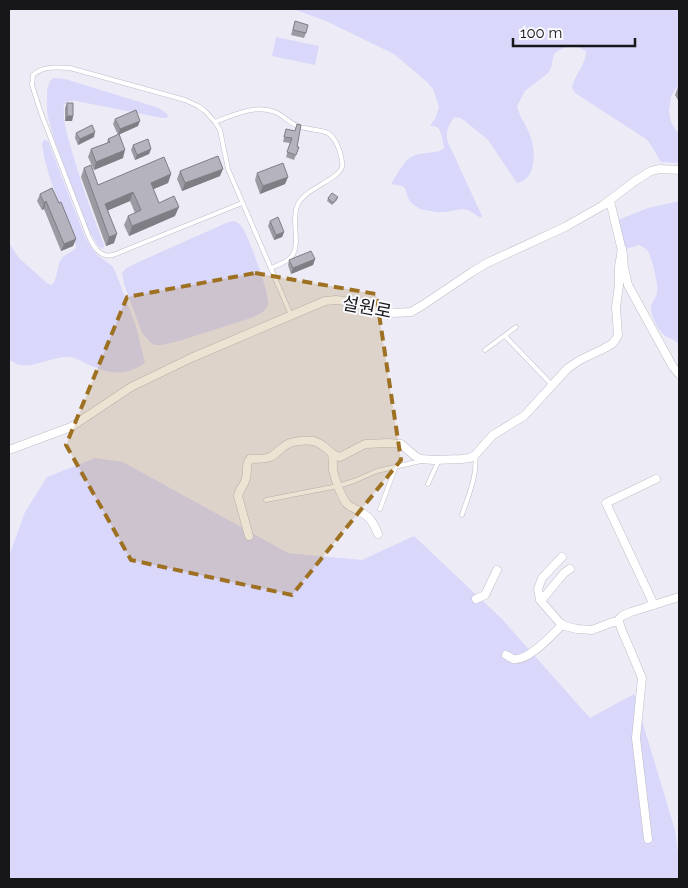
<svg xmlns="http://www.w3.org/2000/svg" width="688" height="888" font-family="Raleway,'Noto Sans KR',sans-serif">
<rect width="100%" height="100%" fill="#edecf6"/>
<path fill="#d9d7fa" d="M293,9H676L679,11V84L671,96L669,112L671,122L679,135V163L661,162L649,142L646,139L575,93L572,88C574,75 586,65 586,51C576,44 562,46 554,54L551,68L548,73L525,91L517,106C519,116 526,125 530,135C536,151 537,179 517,183L488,140L465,121L460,118L455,117C449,123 446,131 447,140L482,216L481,218L468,210L463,209L445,212H436L420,209L414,205L409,200L405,188L402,186L391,184C397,175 404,160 413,156C424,151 436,155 444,148C444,144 441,130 438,128C436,126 432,126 430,126L436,117L439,107L433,89L427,82L394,54L326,21Z
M276,37L319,46L315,65L272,56Z
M53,78L65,79L156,107L162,110L168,115L167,118H163L76,101H69L64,105C62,123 69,140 74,158C82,187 93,216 104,245L103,249L98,246L88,229L54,139L48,117L47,110V90L50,81Z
M45,140L48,141L85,237L96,254L112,266L115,271L136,326L145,363C125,377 108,374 87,364C81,361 75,357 69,357C54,356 33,368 19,365C16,364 12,361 9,360V243L19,258L48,284L52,285C58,278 56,266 62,258C66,254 72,252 76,248C75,236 67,223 62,211C54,190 45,167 42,144L43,141Z
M679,201V345C674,338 670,340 664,335C658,330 654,321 652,314C648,305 655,301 657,293C659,285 652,259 648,251L645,248L639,245L626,249L624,248L618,220L648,208Z
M233,221C237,222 239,223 242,227C249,238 270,294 268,304C266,312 260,313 254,317L179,341L162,345H155L150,342L142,333L124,284L122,273L125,269L132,265L226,223Z
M95,458L123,462L288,553L362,560L414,536L503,620L590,718L634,694L675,830L679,861V879H9V556L25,512L47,477Z"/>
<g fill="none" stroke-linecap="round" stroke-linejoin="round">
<defs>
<path id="lane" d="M215,122C234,115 255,104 275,112C283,115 289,123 298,126C307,130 318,129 328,133C335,138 337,144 340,152C341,157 343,162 342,167C338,180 306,188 298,204C290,220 302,245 291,257C287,262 278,265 271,268
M242,203L113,255C100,258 94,247 89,237L41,113L32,85L33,75C43,66 57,67 70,68L185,100L198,106L205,111L215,122L220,130L228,169L291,315
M505,336L552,385
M485,350L516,327
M428,484L439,460
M266,500L338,486L354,481L377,471L421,461
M380,509L396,466
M462,515C468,496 478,475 475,455"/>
<path id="street" d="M610,201L623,255L624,268L628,285L673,367L679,374
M9,450L71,427L131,387L191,358L325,301L336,300L345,301L394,313L411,312L423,305L472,272L487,263L565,227L602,206L635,181L651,171L660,169L679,170
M332,454C333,460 333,465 333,470C335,479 341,497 347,504C350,507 354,508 357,510C370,516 373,522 378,534
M249,536L238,496C239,489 245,485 246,478C248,471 245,464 250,459C256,458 264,460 270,457C276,454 280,449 286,445C292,441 305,440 313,441C325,443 329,455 340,457L365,444L389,443L401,444L415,456L421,459L434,460L461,459L470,458L475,455L493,435L524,416L568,368L580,360L603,349L612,344L616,339L618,335L616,307L619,285V267L622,249
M562,557L542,578L538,589L540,600L560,623L565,626L577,629L592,630L613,622H619
M476,599L485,595L497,570
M541,601L564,573L570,569
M654,605L606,503L656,479
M506,655C508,656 511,658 513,659C528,662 553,634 562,625
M648,839L636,738L642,678L629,647L622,631L619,622V619L622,616L631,612L679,597"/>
</defs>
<use href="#lane" stroke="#bebdc7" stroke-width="5"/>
<use href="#street" stroke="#bebdc7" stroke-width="9"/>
<use href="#lane" stroke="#fff" stroke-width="4"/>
<use href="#street" stroke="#fff" stroke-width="8"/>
</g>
<path fill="#9c9ba3" d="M295,21L306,33L304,38L291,35Z
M679,86V102L675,95L678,87Z
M67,103L73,116L72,121H65V108Z
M115,119L138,126L118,135L113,124Z
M286,129L295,131L297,147H299L294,160L286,157L290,143L283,142Z
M76,133L94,137L78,145L75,138Z
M108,139L123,158L94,170L88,157L91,149L107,143Z
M133,145L151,149L149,154L135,160L131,150Z
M84,168L98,185L171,174L168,183L153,189L159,203L175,216L129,236L124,225L128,216L135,213L130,201L108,210L114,243L106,246L81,177Z
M180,171L220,176L182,191L177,179Z
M257,173L288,177L285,184L260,194L255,180Z
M52,188L76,239L73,246L61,251L44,209L42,210L37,201L40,194Z
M338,197L337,200L332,205L327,201L328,198Z
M270,221L284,232L282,237L274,240L268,226Z
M315,259L313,265L291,274L288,265L289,260Z"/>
<path fill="#7f7e85" d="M67,116H73L72,121H65Z
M140,121L138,126L118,135L120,129Z
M95,132L94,137L78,145L80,139Z
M151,149L149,154L135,160L137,155Z
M125,150L123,158L94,170L96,162Z
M223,169L220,176L182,191L185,183Z
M171,174L168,183L147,192L151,183Z
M288,177L285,184L260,194L263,186Z
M133,192L130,201L102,213L105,204Z
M46,201L44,209L42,210L44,203Z
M179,207L175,216L129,236L132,226Z
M284,232L282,237L274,240L276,235Z
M117,234L114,243L106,246L109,237Z
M76,239L73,246L61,251L64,244Z
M315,259L313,265L291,274L293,268Z"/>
<path fill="#b5b4be" stroke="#7f7e85" d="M295,21L308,25L306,33L293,30Z
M67,103H73V116H67Z
M136,110L140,121L120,129L115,119Z
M297,124L301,125L297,147H299L296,155L287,152L292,138L284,137L286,129L295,131Z
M92,125L95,132L80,139L76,133Z
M119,134L125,150L96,162L91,149L110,142L108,139Z
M148,139L151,149L137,155L133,145Z
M218,156L223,169L185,183L180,171Z
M164,157L171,174L151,183L159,203L174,196L179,207L132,226L128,216L141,210L133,192L105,204L117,234L109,237L84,168L91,165L98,185Z
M283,163L288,177L263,186L257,173Z
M52,188L59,203L61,202L76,239L64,244L46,201L44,203L40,194Z
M332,193L338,197L333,203L328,198Z
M278,217L284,232L276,235L270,221Z
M311,251L315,259L293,268L289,260Z"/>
<path fill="#9e7122" fill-opacity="0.2" stroke="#9e7122" stroke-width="4" stroke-dasharray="10 6" stroke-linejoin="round" d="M255,273L376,294L401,460L292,595L131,560L66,445L127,297Z"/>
<g text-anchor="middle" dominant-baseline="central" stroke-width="4" stroke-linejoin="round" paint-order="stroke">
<g font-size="18" fill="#17171a" stroke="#fafafe">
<text transform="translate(367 307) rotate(11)">설원로</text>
</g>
</g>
<rect width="688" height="888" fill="none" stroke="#17171a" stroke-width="20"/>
<path d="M513 38v8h122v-8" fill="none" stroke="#17171a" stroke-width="2.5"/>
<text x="520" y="38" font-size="15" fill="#17171a" stroke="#fafafe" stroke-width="4" paint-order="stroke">100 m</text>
</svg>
